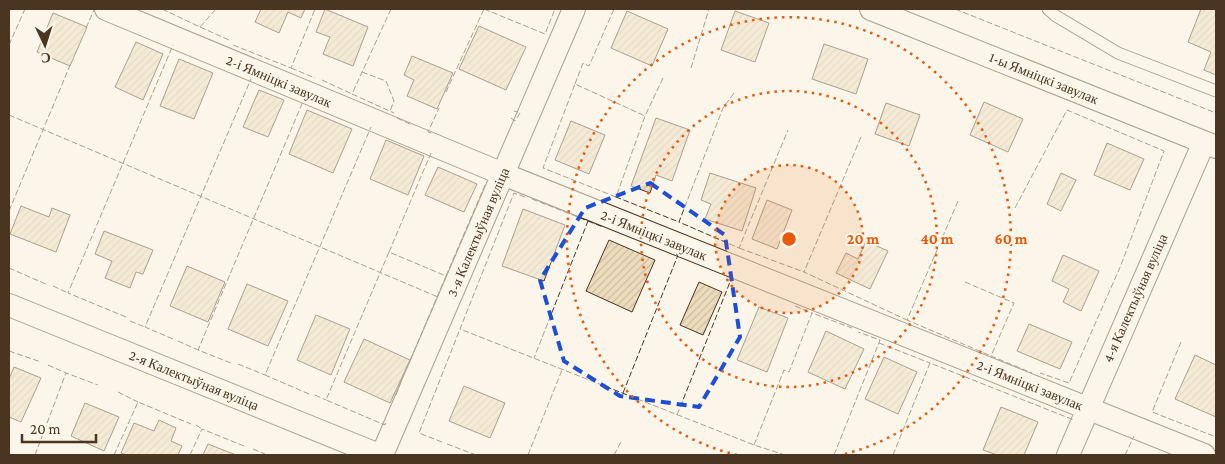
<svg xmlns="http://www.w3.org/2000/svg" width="1225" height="464" font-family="'Crimson Pro',serif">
<defs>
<pattern id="building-hatch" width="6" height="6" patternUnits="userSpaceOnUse" patternTransform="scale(1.25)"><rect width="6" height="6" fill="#ecdcbc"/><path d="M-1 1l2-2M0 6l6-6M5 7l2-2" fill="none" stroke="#ccbda1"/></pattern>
</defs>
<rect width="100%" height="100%" fill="#fbf6e9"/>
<path fill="url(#building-hatch)" stroke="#4a3520" d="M261,9H305L301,18L288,12L279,33L255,22Z
M325,9L368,27L353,66L323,54L330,37L316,32Z
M1201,9H1216V75L1204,70L1211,52L1188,42Z
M627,11L668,29L652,66L611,48Z
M735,11L769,23L755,62L721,50Z
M53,13L87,27L70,66L37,52Z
M479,26L526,47L506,90L459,69Z
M136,42L163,54L143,100L115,87Z
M824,44L868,59L856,94L812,79Z
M412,56L453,73L437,109L407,96L414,80L404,75Z
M179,59L213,73L194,119L160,106Z
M259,90L284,100L268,137L243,127Z
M984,102L1023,119L1008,152L970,135Z
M886,103L920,115L909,146L875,134Z
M307,110L352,129L333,173L289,154Z
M656,118L690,130L672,181L656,175L650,193L631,186Z
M571,121L605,135L589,174L555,160Z
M386,140L424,156L408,195L370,179Z
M1107,143L1144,159L1130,190L1094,175Z
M438,167L477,184L464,212L425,195Z
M710,173L756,188L742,231L705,219L711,204L701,200Z
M1061,173L1076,180L1061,211L1047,204Z
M767,200L792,210L777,249L752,239Z
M21,206L49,217L52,208L70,215L56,252L10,234Z
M523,209L565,225L544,281L502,266Z
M104,231L153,250L143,274L136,272L130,288L105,278L112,261L95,254Z
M609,240L655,260L632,312L586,291Z
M866,241L888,251L870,289L836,273L846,253L858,259Z
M1063,255L1099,271L1081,311L1063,302L1069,289L1052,281Z
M187,266L225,282L208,322L170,306Z
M699,282L722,292L703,335L680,325Z
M247,284L288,301L268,346L228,329Z
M759,307L788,318L767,372L737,360Z
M316,315L350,329L331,375L297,360Z
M1029,324L1072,342L1060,369L1017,351Z
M826,331L864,349L845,389L808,372Z
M364,339L410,360L390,403L344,382Z
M1195,355L1216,365V417L1175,399Z
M884,357L917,372L898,414L865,399Z
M14,367L41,378L21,422L9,417V379Z
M464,386L505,403L490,438L449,421Z
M85,403L119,417L104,451L71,436Z
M1001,407L1038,422L1024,455H997L983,450Z
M159,420L176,428L171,441L182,446L178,455H126L121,453L134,423L154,431Z
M208,444L236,455H203Z"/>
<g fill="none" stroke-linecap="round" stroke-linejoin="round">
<defs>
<path id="lane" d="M1048,9L1056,16L1118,53L1216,91"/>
<path id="street" d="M106,9L503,174L1204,455
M871,9L1216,147
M9,305L379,455
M382,455L574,9
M1068,455L1204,142"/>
</defs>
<use href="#lane" stroke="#4a3520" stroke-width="13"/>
<use href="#street" stroke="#4a3520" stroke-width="24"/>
<use href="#lane" stroke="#fbf6e9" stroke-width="11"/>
<use href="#street" stroke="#fbf6e9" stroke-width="22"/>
<path stroke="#4a3520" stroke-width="1" stroke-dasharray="6 2.5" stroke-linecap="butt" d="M162,9L200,27L216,9
M391,9L352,94L394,113
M484,9L545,34L555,9
M955,9L1216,113
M200,27L229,40
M86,28L94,10L92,9
M9,45L25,9
M233,45L291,68L315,9
M291,68L315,78
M691,68L709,9
M362,72L386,81L394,101L390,111
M663,78L645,116L616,197L679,222
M322,80L352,94
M575,84L583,63L589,66L614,9
M446,92L484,9
M734,93L723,108L679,222L739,248L788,130
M9,115L438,297
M397,118L412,125
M511,118L515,121L520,113L514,111
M431,133L428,132L439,108
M861,137L804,272L907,320
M525,197L514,193L460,329L754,445L785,455
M616,197L543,168L575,84L645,116
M532,199L588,221L534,358
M958,201L907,320L991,356
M1015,208L1067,110L1164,151L1121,265L1069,383L1040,373
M9,211L71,63
M588,221L603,227
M739,248L804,272
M389,252L431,153
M9,268L48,285
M446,276L485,185
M965,282L1014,303L991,356L1032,373
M53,286L68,293
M795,306L812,313
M126,317L68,293L173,45
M130,321L145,327
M173,339L145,327L251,79
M178,341L198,350
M1181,342L1152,412L1216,437
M879,343L930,363
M9,351L41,362
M231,363L198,350L304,99
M238,364L265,375
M48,365L66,373
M118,392L138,402
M623,393L678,255L676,254
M309,394L265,375L371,127
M315,395L326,400
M396,395L402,379
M677,415L732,277L729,276
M386,423L385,425L326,400L389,252L446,276L409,363
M196,425L202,429
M442,442L419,433L460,329
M447,444L476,455
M754,445L784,370L789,372L812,313L852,328
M253,449L265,454
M35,455L66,373L98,385
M114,455L138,402L191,424
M190,455L202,429L244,446
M528,455L562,370
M614,455L622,440
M834,455L880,340L858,332
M893,455L930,363L1074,420
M1125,455L1134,436"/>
</g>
<path d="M0 0H1225V464H0ZM650,183L725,235L740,337L699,407L620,396L564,361L540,280L585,208Z" fill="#fbf6e9" fill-opacity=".55" fill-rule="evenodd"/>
<path fill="none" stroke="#1d4ed8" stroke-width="4" stroke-dasharray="10 6" stroke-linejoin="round" d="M650,183L725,235L740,337L699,407L620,396L564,361L540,280L585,208Z"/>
<circle cx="789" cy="239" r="74" fill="#e8590c" fill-opacity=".12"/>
<g fill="none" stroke="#e8590c" stroke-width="2.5" stroke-dasharray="2.5 5">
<circle cx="789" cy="239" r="74"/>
<circle cx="789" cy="239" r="148"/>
<path d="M737 455A222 222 0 1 1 841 455"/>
</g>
<g text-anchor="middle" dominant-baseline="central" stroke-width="4" stroke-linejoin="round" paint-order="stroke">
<g font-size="14" fill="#4a3520" stroke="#fbf6e9">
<text transform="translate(1044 78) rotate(22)">1-ы Ямніцкі завулак</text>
<text transform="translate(279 81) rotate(23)">2-і Ямніцкі завулак</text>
<text transform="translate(478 232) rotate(-67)">3-я Калектыўная вуліца</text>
<text transform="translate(654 235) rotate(22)">2-і Ямніцкі завулак</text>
<text transform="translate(1135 298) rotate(-66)">4-я Калектыўная вуліца</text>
<text transform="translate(194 380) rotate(22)">2-я Калектыўная вуліца</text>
<text transform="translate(1030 385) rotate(22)">2-і Ямніцкі завулак</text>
</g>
</g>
<circle cx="789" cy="239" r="8" fill="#e8590c" stroke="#fbf6e9" stroke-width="2.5"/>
<g font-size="15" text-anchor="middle" font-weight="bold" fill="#e8590c" stroke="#fbf6e9" stroke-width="4" stroke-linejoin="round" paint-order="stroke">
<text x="863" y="244">20 m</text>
<text x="937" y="244">40 m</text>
<text x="1011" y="244">60 m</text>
</g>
<rect width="1225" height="464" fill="none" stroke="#4a3520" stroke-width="20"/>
<g transform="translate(45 45) rotate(176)" stroke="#fbf6e9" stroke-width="4" paint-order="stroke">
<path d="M0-4L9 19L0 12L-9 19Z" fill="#4a3520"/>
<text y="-8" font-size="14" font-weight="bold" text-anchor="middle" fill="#4a3520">С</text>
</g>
<path d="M22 434v8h74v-8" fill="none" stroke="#4a3520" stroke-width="2.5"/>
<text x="30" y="434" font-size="15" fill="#4a3520" stroke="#fbf6e9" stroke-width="4" paint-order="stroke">20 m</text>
</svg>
